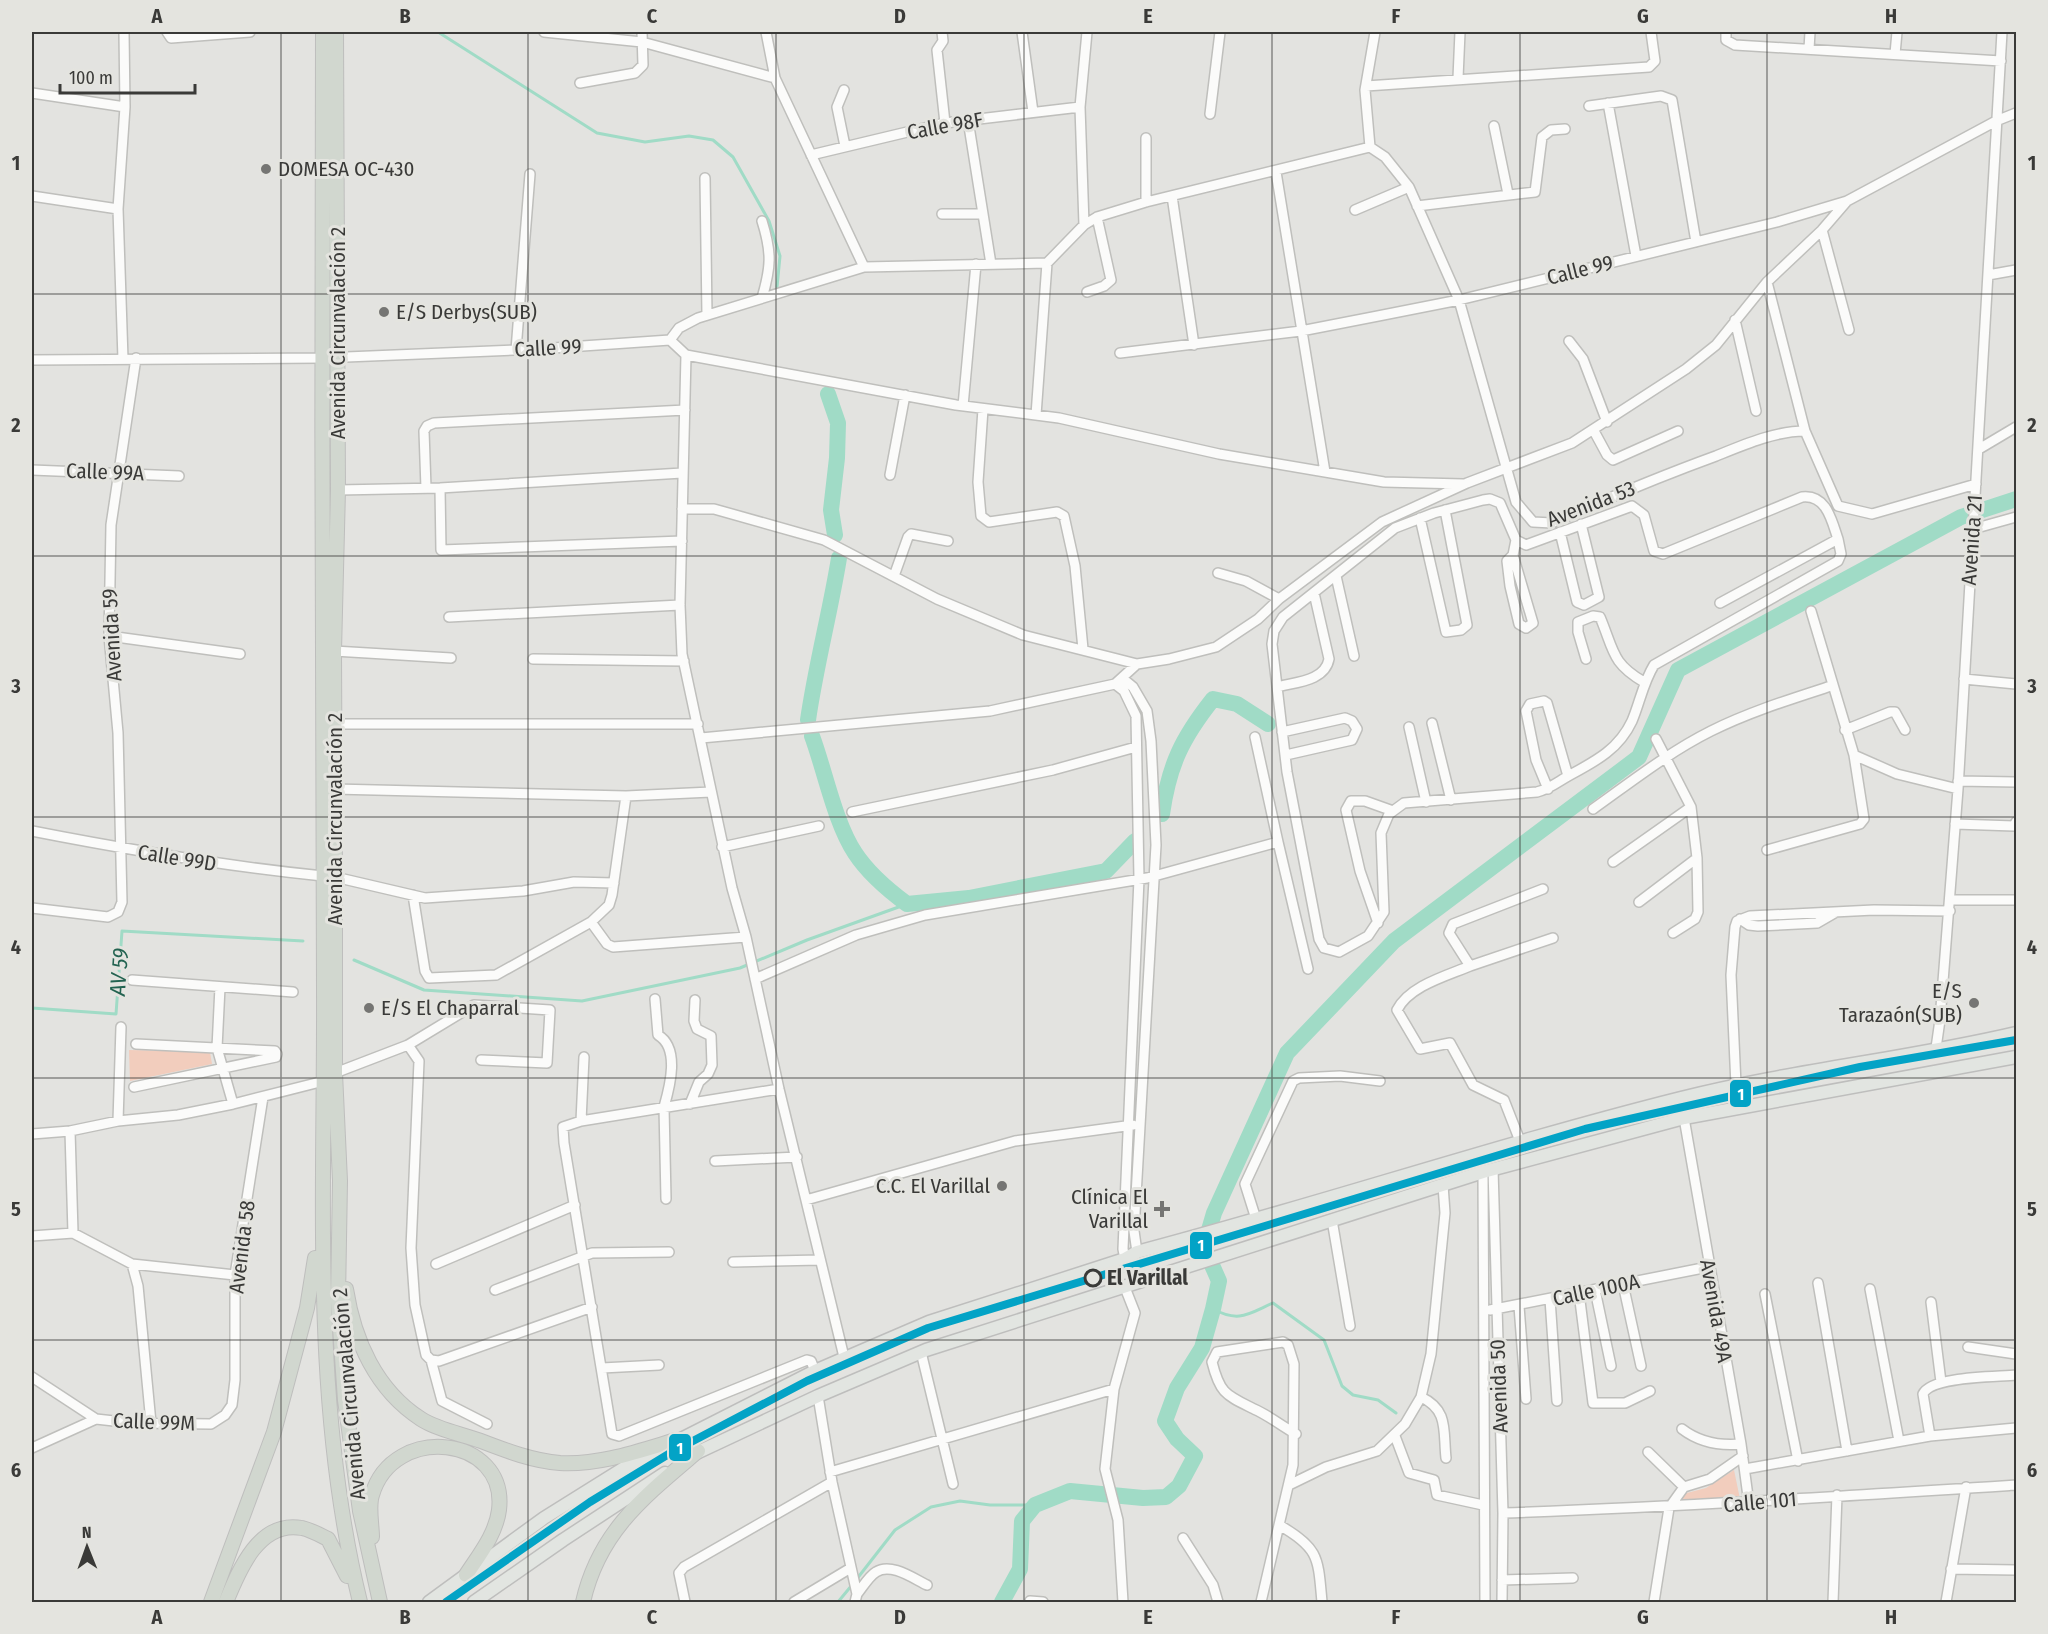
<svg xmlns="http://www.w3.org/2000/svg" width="2048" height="1634" font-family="'Fira Sans Condensed',sans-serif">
<rect width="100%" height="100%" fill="#e3e3e0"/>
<path fill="#f2cdbd" d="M129,1050L210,1052L212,1064L130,1081Z
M1734,1470L1740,1499L1683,1502V1494L1706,1488Z"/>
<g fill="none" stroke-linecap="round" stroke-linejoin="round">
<path stroke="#a0dbc6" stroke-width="3" d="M438,32L597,133L645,142L689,136L713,140L733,157L769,221L780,256L777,287
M354,960L424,990L582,1001L740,968L807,940L907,904
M32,1008L116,1014L122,931L303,941
M1213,1309C1239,1323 1248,1314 1273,1303L1324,1340L1342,1386L1353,1395L1378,1400L1396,1413
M856,1580L895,1530L931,1507L960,1501L990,1505H1035
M838,1602L852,1585"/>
<path stroke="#a0dbc6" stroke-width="16" d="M828,394L838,423L837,458L831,510L835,535
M808,720C816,665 830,613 839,558
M812,736C825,771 835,823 855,853C868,873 888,890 907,904L969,898L1106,871L1135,841
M1162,814C1169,765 1182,738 1213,699L1237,704L1268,724
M1002,1602L1020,1569L1022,1521L1035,1505L1070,1491L1143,1498L1166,1497L1179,1486L1195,1456L1177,1439L1165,1421L1177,1388L1202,1348L1213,1309L1219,1281L1204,1247L1214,1213L1287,1053L1394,941L1639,757L1678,670L1961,517L2016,499"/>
<defs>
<path id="minor" d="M167,32L171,38L250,32
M544,32L642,42L775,78
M766,32L775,78L864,267
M942,32L943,41L937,50L945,123
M1022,32L1033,112
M1375,32L1365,90L1370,147L1385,157L1409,187L1459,300L1516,502L1533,522L1552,523C1606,499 1661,476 1716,456C1743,445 1775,431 1805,431L1838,506L1872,514L1976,484
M1726,32V40L1735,45L2001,61
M1809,49L1810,32
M1895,54L1897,32
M1458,78L1460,32
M580,83L635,73L643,65L642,32
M1366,86L1649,67L1655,61L1651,32
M844,90L837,107L845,146
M32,93L125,107
M1608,103L1636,256
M1589,106L1661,96L1672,100L1696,242
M1210,114L1220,32
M968,120L991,264
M1494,126L1508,194
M811,155L945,123L1080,107
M1276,172L1325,472
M705,178L707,315
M32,196L118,209
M1172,196L1194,345
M1146,202V138
M1417,206L1535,192L1542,137L1551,130L1565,129
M1355,210L1409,187
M942,214H983
M762,221C772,253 771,267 762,298
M1084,225L1080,107L1087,32
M1822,230L1849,330
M1988,275L2016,270
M1767,282L1805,431
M1087,292L1104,286L1111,280L1097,217
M1735,320L1756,411
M670,340L686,355L956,405L1059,418L1219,454L1384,482L1463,484
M670,340L679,328L698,318L864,267L1047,263
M1569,341L1583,359L1607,422
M516,350L530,174
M1120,353L1301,331L1378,316L1459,300L1777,222L1847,201L1996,121L2016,113
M686,355L680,605L682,654L732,888L746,937L779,1089L844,1357
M123,359L118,209L125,107L124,32
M32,360L322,358L539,349L670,340
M963,406L976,264
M983,409L978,482L981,516L989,522L1057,512L1064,516L1075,566L1083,649
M1036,415L1047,263L1084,225L1097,217L1146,202L1370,147
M1594,431L1607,455L1613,460L1678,431
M1979,449L2016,427
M32,470L179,476
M890,475L905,395
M426,488L424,431L427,426L434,423L685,410
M440,488L441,550L682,541
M338,490L440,488L682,473
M682,509H714L824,540L937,599L1023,635L1137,664L1169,659L1216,647L1258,619L1279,599L1382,522L1467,483L1572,443L1686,369L1716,345L1767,282L1822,230L1847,201
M1420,518L1446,632L1461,630L1467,625L1445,510
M1973,529L2016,517
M1560,532L1577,602L1584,605L1599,597L1581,524
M1513,555L1533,623L1526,628L1519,624L1510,586L1507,561L1513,555L1516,540
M1218,573L1246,581L1279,599
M894,576L908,537L911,534L948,541
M1336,576L1354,656
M1720,603L1838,539C1832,522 1827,494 1802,497L1663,554L1654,551L1644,515L1632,506L1526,545L1516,540L1500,503L1490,499L1483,500L1434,513L1395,528L1283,617L1274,631L1272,644L1287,772L1319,939L1324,948L1339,952L1368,936L1384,912L1381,833L1389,814L1404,803L1537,792C1550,789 1559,781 1570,775C1596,761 1619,749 1632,721C1640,702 1643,683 1654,665L1838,561L1841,554L1838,539
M449,617L680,605
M109,636L240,654
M334,651L451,658
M533,659L684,661
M1586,659L1578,632V622L1593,616L1600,617C1614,650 1611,663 1644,682
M1122,678L1133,687L1147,711L1151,741L1156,845L1134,1231L1137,1252
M1964,679L2016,684
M1115,684L1124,691L1136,716L1139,879L1123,1249L1125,1259
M1277,687C1296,682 1325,681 1329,659L1314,593
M1432,723L1451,800
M334,724H698
M1409,727L1426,802
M1845,730L1890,712H1895L1905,730
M1282,732L1345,718L1352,721L1357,729L1352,740L1286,755
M1255,737L1278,842
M701,738L990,711L1115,684L1137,664
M1656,739L1691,807L1697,858L1698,912L1695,919L1673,933
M1854,755L1897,774L1958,789
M1958,781L2016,782
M334,789L626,796L711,792
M1548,789L1536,760L1526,711L1530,704L1544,701L1547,703L1568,776
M1593,809C1631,782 1669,752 1711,731C1749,712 1791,699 1831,686
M852,812L1053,770L1136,747
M1955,824L2014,826L2016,822
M32,831C129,850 225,866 323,876
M722,847L819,826
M1767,850L1860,824L1864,819L1854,755L1811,611
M1613,862L1691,807
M335,877L425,898L523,891L574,882L614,883
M413,895L425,971L429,978L496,975L591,922L609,905L612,895L626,796
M1950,900H2016
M1639,902L1697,858
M32,908L108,917L118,912L122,902L118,733L109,636L111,525L136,358
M1740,919L1749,925L1758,926L1817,923L1836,912
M591,922L607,944L613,947L746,937
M1378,923L1360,871L1346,810L1351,801H1365L1393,811
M1470,966L1553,938
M755,979L856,935L925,915L1147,878L1278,842L1308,969
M132,980L293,992
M220,987L217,1048L233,1104
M655,999L658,1035C680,1048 670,1086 664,1107L666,1199
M408,1045L474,1005L550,1010L547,1063L481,1060
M1936,1048L1940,1020L1958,789L2002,32
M1736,1085L1731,975L1735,927L1737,921L1750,916L1874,910L1950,911
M134,1087L276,1057L277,1054L275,1051L136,1044
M779,1089L581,1121L563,1127L564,1143L612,1434L619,1436L807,1360L811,1361L815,1371
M690,1104L699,1082L708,1074L712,1065L711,1036L697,1029L694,1021L695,1000
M1684,1118L1741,1444L1749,1504
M118,1121L121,1027
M581,1121L584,1057
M70,1131L73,1233
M32,1134L70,1131L118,1121L178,1115L233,1104L324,1081L335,1073L408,1045L419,1061L411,1248L415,1305L426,1355L431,1360L439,1361L592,1307
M1520,1141L1504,1100L1473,1085L1450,1043L1420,1049L1397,1010C1409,986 1446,976 1470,966L1449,933L1453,924L1543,889
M715,1161L797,1157
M1493,1169L1503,1513L1502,1602
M1483,1172L1485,1602
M806,1200L1015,1141L1133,1125
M1256,1219L1245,1184L1293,1081L1299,1078L1340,1076L1380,1081
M1332,1220L1350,1326
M32,1236L73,1233L132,1264L235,1275
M733,1262L820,1260
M132,1264L138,1286L151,1423
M436,1264L575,1205
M1818,1283L1847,1451
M1623,1284L1641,1366
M1870,1289L1899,1441
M495,1290L592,1253L669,1252
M1595,1290L1611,1366
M1579,1293L1593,1403H1625L1650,1391
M1765,1294L1798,1461
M1550,1299L1557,1401
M1931,1302L1941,1382
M1519,1306L1526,1399
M1490,1310L1708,1267
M1968,1347L2016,1354
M921,1352L953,1484
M431,1360L442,1401L487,1424
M602,1368L659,1365
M32,1377L96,1419
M818,1396L832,1482L857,1594L855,1602
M1421,1397C1449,1410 1443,1431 1446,1458
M1682,1429C1699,1442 1720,1446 1741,1444
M1395,1436L1409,1473L1434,1480L1437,1495L1483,1505
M1930,1436L1923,1394C1931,1376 1997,1377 2016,1375
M32,1448L96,1419L132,1423L211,1424L225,1415L232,1405L235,1380V1275L263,1097
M1648,1452L1684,1487
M1745,1469L1930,1436L2016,1428
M830,1472L1114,1389
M1289,1485L1326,1467L1377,1451L1405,1424L1421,1397L1431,1354L1445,1213L1443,1185
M1503,1513C1675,1507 1845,1496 2016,1485
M1279,1525C1320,1548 1318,1559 1322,1602
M1183,1538L1213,1585L1218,1602
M1951,1569L2016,1570
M1502,1580L1573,1578
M857,1594C862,1588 869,1576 876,1572C891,1562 914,1579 927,1585
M1030,1601L1043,1602
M685,1602L679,1573L684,1567L832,1482
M794,1602L849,1569
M1123,1602L1118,1520L1105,1469L1114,1389L1135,1313L1124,1285
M1261,1602L1293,1465L1294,1364L1288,1345L1283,1342L1217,1352L1212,1362C1220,1394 1226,1395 1254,1409C1268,1415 1282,1426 1296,1434
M1654,1602L1669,1508L1684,1487L1710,1479L1743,1456
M1833,1602L1837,1495
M1946,1602L1966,1487"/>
<path id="major" d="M692,1455L818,1396L926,1350L1483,1172L1684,1118L2016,1057
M429,1602L544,1518L624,1468L815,1371L929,1322L1125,1259L1137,1252C1319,1204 1498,1144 1681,1098C1792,1070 1906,1059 2016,1033
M474,1602L563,1540L665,1473"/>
<path id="highway" d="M323,32C322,351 322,670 324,989C325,1193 311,1402 360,1602
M336,32L338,490L334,651L335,877V1073L340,1181L338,1299L345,1400L360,1511L380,1602
M346,1289C354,1340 376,1390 421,1419C438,1430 462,1434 481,1441C507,1451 533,1461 560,1463C600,1465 639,1451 676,1440
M372,1537C372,1525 368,1507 372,1495C393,1423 508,1435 499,1510C496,1534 479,1555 466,1575
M211,1602L274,1432L307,1308L315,1258
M226,1602C239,1570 259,1520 302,1528C311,1530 320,1535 328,1539L347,1576
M583,1602C599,1531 645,1496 698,1451"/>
</defs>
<use href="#minor" stroke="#bfbfbc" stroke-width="12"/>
<use href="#major" stroke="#bebebd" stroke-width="15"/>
<use href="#highway" stroke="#bebebd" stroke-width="16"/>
<use href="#minor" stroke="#fbfbfa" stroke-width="9"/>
<use href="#major" stroke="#e2e5e1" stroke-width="12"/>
<use href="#highway" stroke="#d1d7cf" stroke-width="14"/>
<defs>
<path id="rail-1" d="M446,1602L590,1502L672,1452L807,1381L928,1328L1585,1129L1860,1067L2016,1040"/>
</defs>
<use href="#rail-1" stroke="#e4e4df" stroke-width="12"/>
<use href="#rail-1" stroke="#03a3c6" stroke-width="8"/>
</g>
<path fill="none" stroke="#3a3a38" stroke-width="1.5" stroke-opacity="0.55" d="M281,32V1602M528,32V1602M776,32V1602M1024,32V1602M1272,32V1602M1520,32V1602M1767,32V1602M32,294H2016M32,556H2016M32,817H2016M32,1078H2016M32,1340H2016"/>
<g fill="#757573" stroke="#e4e4df" stroke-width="2">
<circle cx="266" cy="169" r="6"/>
<circle cx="384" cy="312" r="6"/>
<circle cx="1974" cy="1003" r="6"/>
<circle cx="369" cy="1008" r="6"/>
<circle cx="1002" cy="1186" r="6"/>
<path d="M1159 1200h6v6h6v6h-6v6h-6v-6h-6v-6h6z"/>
</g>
<circle fill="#e4e4df" stroke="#3a3a38" stroke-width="3" cx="1093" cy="1278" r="8"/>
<g text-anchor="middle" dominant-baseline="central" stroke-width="6" stroke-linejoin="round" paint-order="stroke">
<g font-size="21" fill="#3a3a38" stroke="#e4e4df">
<text transform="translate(945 126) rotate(-10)">Calle 98F</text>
<text transform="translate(1580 270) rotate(-14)">Calle 99</text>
<text transform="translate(338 333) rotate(-90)">Avenida Circunvalación 2</text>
<text transform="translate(548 348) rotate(-3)">Calle 99</text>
<text transform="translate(105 472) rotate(2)">Calle 99A</text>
<text transform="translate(1591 504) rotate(-21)">Avenida 53</text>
<text transform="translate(1972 540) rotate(-86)">Avenida 21</text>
<text transform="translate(112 635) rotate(-93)">Avenida 59</text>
<text transform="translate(335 819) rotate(-90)">Avenida Circunvalación 2</text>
<text transform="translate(177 858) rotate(9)">Calle 99D</text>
<text transform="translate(242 1247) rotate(-83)">Avenida 58</text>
<text transform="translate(1596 1290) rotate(-12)">Calle 100A</text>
<text transform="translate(1716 1311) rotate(80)">Avenida 49A</text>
<text transform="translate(1499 1386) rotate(-92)">Avenida 50</text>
<text transform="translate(349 1394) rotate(-95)">Avenida Circunvalación 2</text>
<text transform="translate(154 1422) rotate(2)">Calle 99M</text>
<text transform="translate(1760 1502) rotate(-5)">Calle 101</text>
</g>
<g font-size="21" fill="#3a3a38" stroke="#e4e4df" text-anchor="start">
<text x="278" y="169">DOMESA OC-430</text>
<text x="396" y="312">E/S Derbys(SUB)</text>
<text x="1962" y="991" text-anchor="end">E/S<tspan x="1962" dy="24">Tarazaón(SUB)</tspan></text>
<text x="381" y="1008">E/S El Chaparral</text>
<text x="990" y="1186" text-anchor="end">C.C. El Varillal</text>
<text x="1148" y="1197" text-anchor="end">Clínica El<tspan x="1148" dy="24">Varillal</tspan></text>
</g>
<g font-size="21" font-weight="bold" fill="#3a3a38" stroke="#e4e4df" text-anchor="start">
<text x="1107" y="1278">El Varillal</text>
</g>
<g font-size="22" font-style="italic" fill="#236350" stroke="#e4e4df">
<text transform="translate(119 972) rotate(-86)">AV 59</text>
</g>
</g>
<g stroke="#e4e4df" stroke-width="2">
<rect x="1729" y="1079" width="23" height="29" rx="6" fill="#03a3c6"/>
<rect x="1189" y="1231" width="24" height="29" rx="6" fill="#03a3c6"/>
<rect x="668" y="1433" width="24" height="29" rx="6" fill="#03a3c6"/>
</g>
<g font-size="16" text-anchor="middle" font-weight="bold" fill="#fff">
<text x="1741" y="1100">1</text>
<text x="1201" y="1251">1</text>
<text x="680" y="1454">1</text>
</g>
<rect width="2048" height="1634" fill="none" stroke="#e4e4df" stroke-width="66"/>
<g transform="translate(87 1547) rotate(359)" stroke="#e4e4df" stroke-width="4.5" paint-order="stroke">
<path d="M0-4.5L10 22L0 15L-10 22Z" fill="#3a3a38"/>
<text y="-9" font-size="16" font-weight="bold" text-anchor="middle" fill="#3a3a38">N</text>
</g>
<path d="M60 84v9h135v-9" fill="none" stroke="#3a3a38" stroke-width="3"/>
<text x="69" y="84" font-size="18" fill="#3a3a38" stroke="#e4e4df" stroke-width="4.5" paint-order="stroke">100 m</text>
<rect x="33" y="33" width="1982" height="1568" fill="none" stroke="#3a3a38" stroke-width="2"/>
<g font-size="20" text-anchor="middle" font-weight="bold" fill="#3a3a38">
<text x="157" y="23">A</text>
<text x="405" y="23">B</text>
<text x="652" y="23">C</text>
<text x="900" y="23">D</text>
<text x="1148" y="23">E</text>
<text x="1396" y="23">F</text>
<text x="1643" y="23">G</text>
<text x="1891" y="23">H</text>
<text x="16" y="170">1</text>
<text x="2032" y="170">1</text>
<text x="16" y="432">2</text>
<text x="2032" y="432">2</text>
<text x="16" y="693">3</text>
<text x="2032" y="693">3</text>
<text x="16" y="954">4</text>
<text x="2032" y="954">4</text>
<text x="16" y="1216">5</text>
<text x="2032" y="1216">5</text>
<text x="16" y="1477">6</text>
<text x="2032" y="1477">6</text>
<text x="157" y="1624">A</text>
<text x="405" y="1624">B</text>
<text x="652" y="1624">C</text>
<text x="900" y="1624">D</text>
<text x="1148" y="1624">E</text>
<text x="1396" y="1624">F</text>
<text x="1643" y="1624">G</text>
<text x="1891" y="1624">H</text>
</g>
</svg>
